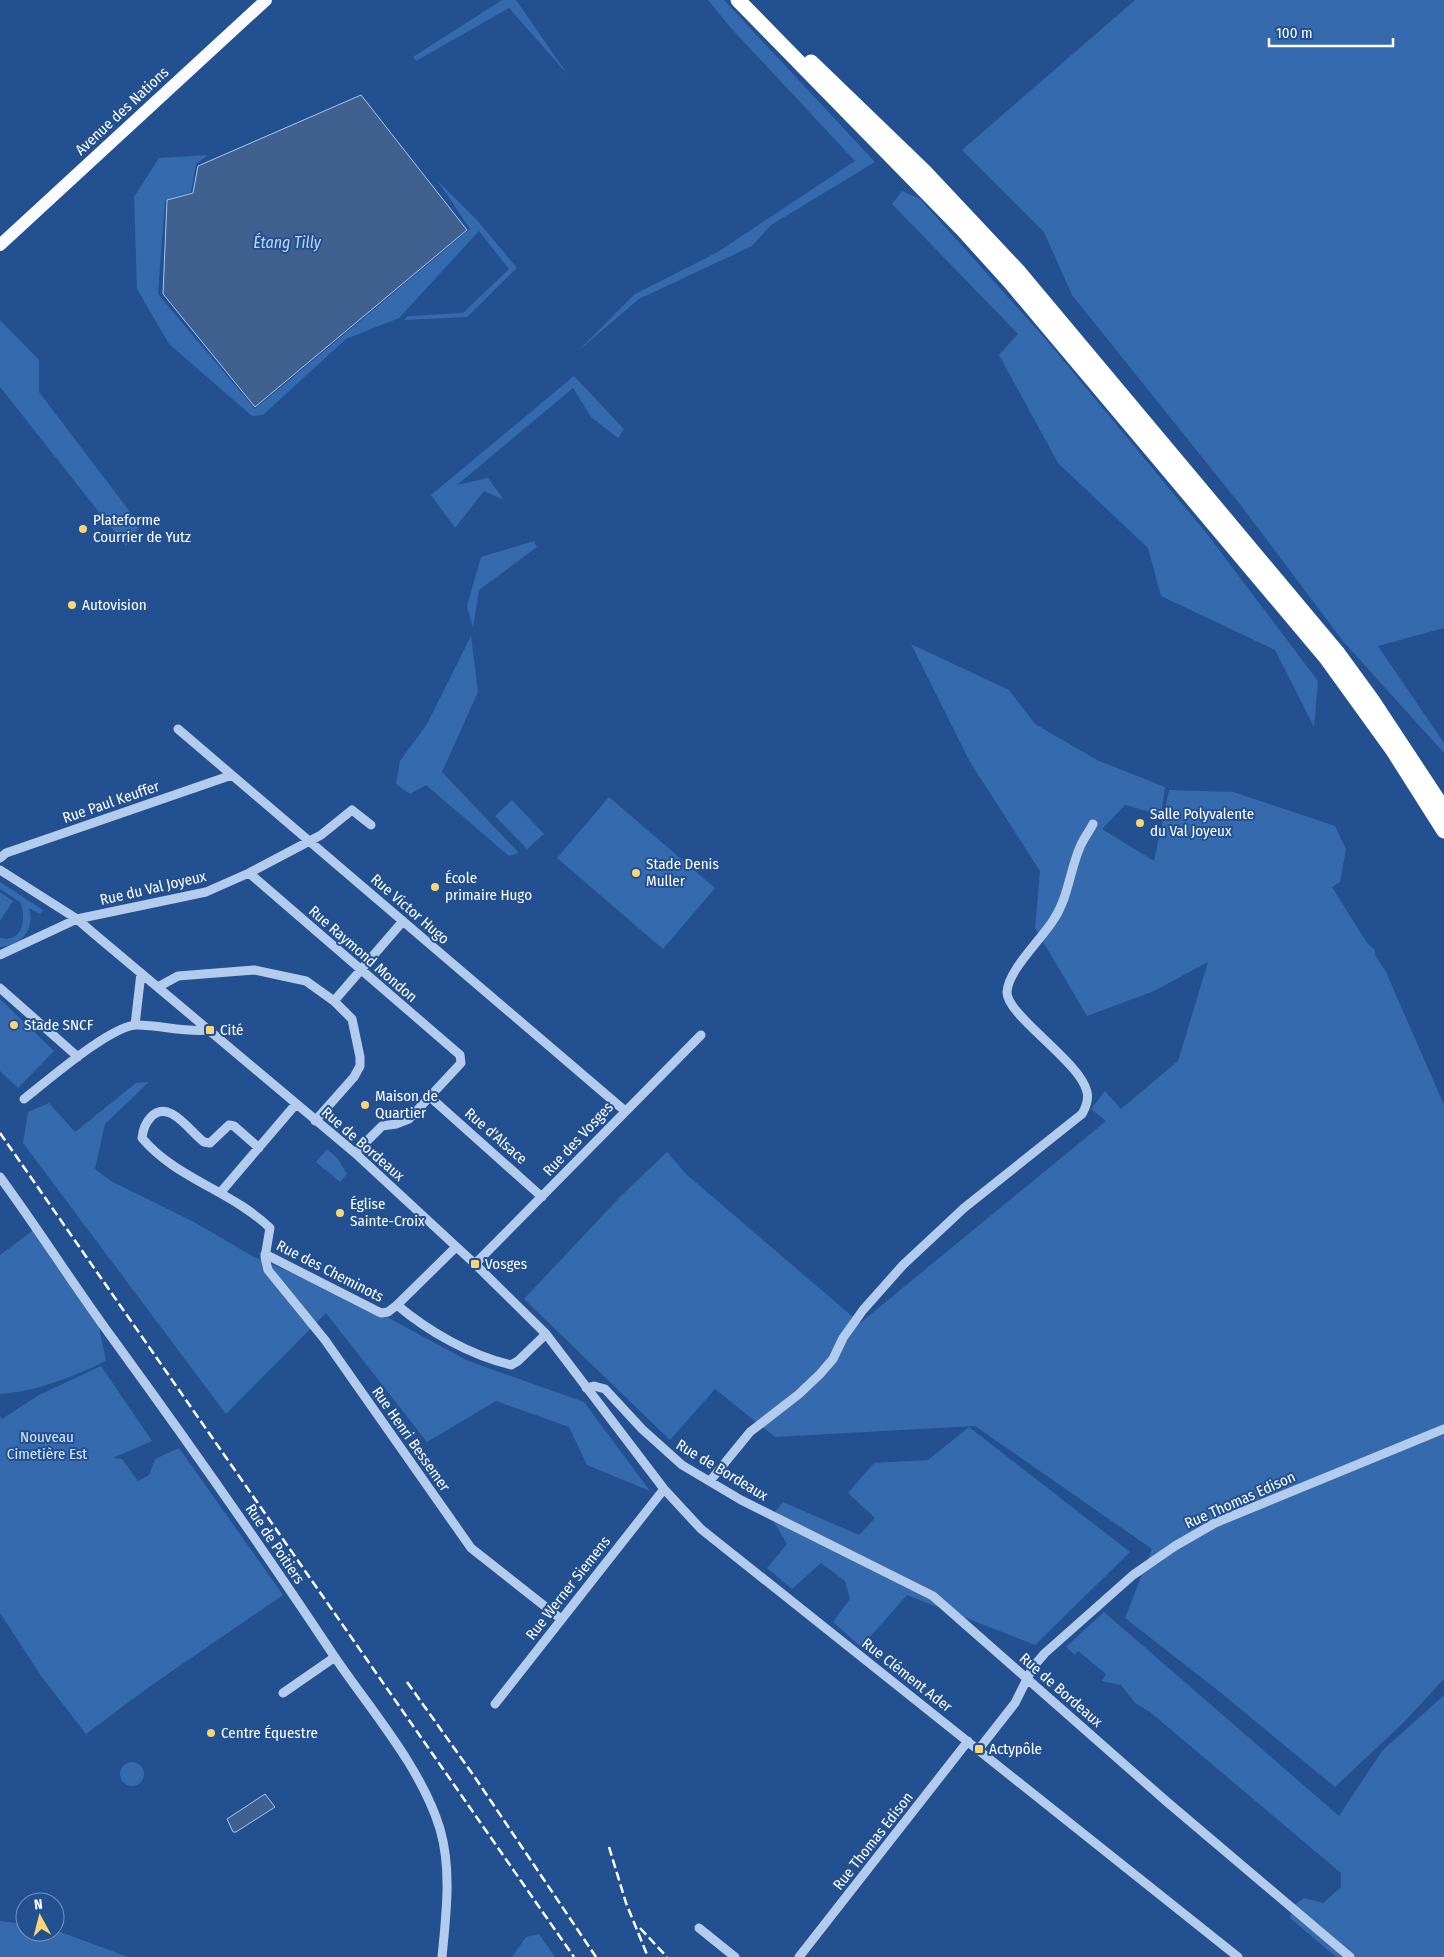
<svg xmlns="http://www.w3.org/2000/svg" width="1444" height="1957" font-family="'Fira Sans Condensed',sans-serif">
<rect width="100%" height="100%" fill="#225091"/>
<path fill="#366aae" d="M502,0H516L568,75L509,8L416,61L413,57Z
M708,0H724L875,162L771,225L752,246L639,299L578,351L635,294L716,253L855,161L730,27Z
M1135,0H1444V628L1378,646L1444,743V753L1343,641L1242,507L1072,295L1044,232L962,150Z
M208,155L196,164L191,192L165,200L158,294L255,409L470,229L437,180L477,220L517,268L467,317L404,320L408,316L463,313L509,269L479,231L399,318L346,339L263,415L252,416L169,344L137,289L134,197L159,158Z
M902,191L920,199L1043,336L1207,534L1318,681L1314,727L1275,650L1161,596L1148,548L1058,463L999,355L1018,334L892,204Z
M0,320L39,360V392L140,525L126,546L0,387Z
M574,376L624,429L618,438L591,417L573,388L457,485L488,478L504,500L484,491L455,528L431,495Z
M534,541L537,547L479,590L473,628L467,606L481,557Z
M471,636L478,692L442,772L519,853L509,856L426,785L410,794L396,784L400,761L427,724Z
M911,644L1009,690L1035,724L1097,760L1165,787L1161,815L1125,805L1102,829L1154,861L1169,790L1233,792L1335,826L1346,849L1340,882L1332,887L1367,943L1375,950V955L1386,972L1444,1105V1679L1404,1722L1335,1787L1215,1688L1125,1618L1152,1549L975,1426L775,1437L715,1389L670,1440L524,1299L621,1196L667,1152L687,1175L860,1323L1106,1121L1091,1109L1105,1091L1121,1109L1178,1061L1208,962L1154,991L1087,1016L1035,928L1040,871L970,762Z
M609,797L715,888L663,949L557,858Z
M512,800L544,834L527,849L495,816Z
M0,882L43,910L40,914L29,908C35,930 22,945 0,947V938C23,943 27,918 20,902L0,889Z
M0,892L13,901L0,921Z
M0,999L54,1051L18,1088L0,1071Z
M149,1082L105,1124L95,1169L111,1181L194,1222L254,1257L356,1300L466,1360L584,1402L650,1491L587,1465L569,1427L496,1401L427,1442L326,1313L226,1414L23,1143L28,1112L49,1103L75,1132L136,1083Z
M327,1149L338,1159L347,1174L340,1182L316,1162Z
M35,1229L97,1317L106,1361C73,1376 37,1392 0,1394V1255Z
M101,1366L152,1441L113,1458L122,1459L138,1481L149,1475L155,1459L179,1448L283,1595L149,1687L86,1734L41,1676L0,1613V1416L2,1419L39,1395Z
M969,1427L1130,1552L1035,1645L907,1595L861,1647L833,1622L850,1599L845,1581L821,1563L792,1589L767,1568L787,1544L771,1517L783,1502L859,1535L875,1518L848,1493L874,1463L928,1460Z
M1104,1612L1339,1816L1382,1751L1444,1695V1957H1336L1290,1918L1293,1906L1304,1898L1323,1903L1341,1887V1873L1150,1712L1135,1703L1121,1685L1102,1681L1106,1674L1078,1651L1075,1655L1066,1647Z
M120 1774a12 12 0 1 1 24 0a12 12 0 1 1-24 0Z
M0,1921L25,1924V1932H55V1930L128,1957H0Z
M539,1934L555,1957H512L526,1937Z"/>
<path fill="#40618f" stroke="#a7c7ee" d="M361,95L467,230L255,407L163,294L167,200L193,193L198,166Z
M265,1794L275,1807L236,1832H233L227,1819Z"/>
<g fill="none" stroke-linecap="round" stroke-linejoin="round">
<path stroke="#b3cced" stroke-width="9" d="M178,729L624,1110
M0,858L6,853L232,775
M0,870L77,919L92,932L355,1153L475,1264L546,1334L664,1489L701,1529L1238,1957
M249,873L460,1055L461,1063L409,1119L396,1124L382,1126L355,1153
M0,955L77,919L206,892L249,873L321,835L352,810L371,825
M158,987L178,976L254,970L306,981L334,1001L352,1019L360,1057V1066L354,1077L315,1121
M0,988L78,1057
M334,1001L403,921
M135,1025L141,973
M430,1097L542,1197
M24,1099C46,1082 111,1025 137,1025C161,1025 185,1033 210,1030
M259,1148L234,1126L229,1125L210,1143L204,1142C190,1132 169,1098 151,1117C145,1123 143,1129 142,1138C175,1178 232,1191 270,1228L265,1257L268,1270L325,1340L471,1548L561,1619
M0,1177C39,1230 74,1286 113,1339C188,1442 261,1546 332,1653C368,1707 421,1766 440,1829C452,1870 446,1915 442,1957
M220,1193L296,1104
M265,1254L381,1313L388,1312L397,1305C429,1332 470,1355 511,1365L518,1361L546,1334
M475,1264L701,1035
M397,1305L456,1247
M586,1388L594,1386L605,1389L642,1429L682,1465L741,1500L933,1596L1166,1801L1350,1957
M710,1481L750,1432L799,1394L820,1374L833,1359L843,1338L863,1310L903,1265L964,1208L1082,1114C1086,1107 1089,1100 1087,1092C1081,1062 1006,1015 1007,992C1008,970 1042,939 1054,919C1068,898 1070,870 1080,847C1083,839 1089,832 1093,824
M283,1693L335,1657
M495,1704L664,1489
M979,1749L1015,1703L1033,1667L1045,1653L1133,1575L1175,1546L1215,1523L1444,1429
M699,1928L735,1957
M799,1957L968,1741"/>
<path stroke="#f9fbff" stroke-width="12" d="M0,245L266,0"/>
<path stroke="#fff" stroke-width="15" d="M738,0L963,230L1010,282L1327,659L1392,749L1444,831
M811,62L925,172L1019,272L1337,652L1372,700L1444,809"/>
<path stroke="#fff" stroke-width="2.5" stroke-dasharray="9 4" stroke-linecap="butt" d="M0,1133L574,1957
M407,1682L474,1776L596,1957
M609,1847L626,1903L648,1957
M640,1928L667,1957"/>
</g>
<g fill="#f8d576" stroke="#225091" stroke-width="2">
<circle cx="83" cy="529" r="5"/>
<circle cx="72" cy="605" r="5"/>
<circle cx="1140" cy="823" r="5"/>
<circle cx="636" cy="873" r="5"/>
<circle cx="435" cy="887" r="5"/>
<circle cx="14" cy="1025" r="5"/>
<rect x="205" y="1025" width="10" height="10" rx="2.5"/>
<circle cx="365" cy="1105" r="5"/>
<circle cx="340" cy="1213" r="5"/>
<rect x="470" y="1259" width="10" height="10" rx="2.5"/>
<circle cx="211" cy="1733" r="5"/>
<rect x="974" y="1744" width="10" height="10" rx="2.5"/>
</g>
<g text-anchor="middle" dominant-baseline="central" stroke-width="4" stroke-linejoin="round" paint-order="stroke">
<g font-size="15" fill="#fff" stroke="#225091">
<text transform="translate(122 111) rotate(-43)">Avenue des Nations</text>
<text transform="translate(111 802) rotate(-19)">Rue Paul Keuffer</text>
<text transform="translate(153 888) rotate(-13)">Rue du Val Joyeux</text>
<text transform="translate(410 909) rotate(41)">Rue Victor Hugo</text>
<text transform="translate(363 954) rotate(41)">Rue Raymond Mondon</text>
<text transform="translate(496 1136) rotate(41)">Rue d'Alsace</text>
<text transform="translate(578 1139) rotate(-47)">Rue des Vosges</text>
<text transform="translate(363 1144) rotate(41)">Rue de Bordeaux</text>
<text transform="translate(330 1271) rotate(27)">Rue des Cheminots</text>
<text transform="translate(411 1439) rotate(55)">Rue Henri Bessemer</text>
<text transform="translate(722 1470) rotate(31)">Rue de Bordeaux</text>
<text transform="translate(1240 1500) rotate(-24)">Rue Thomas Edison</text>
<text transform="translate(275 1544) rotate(56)">Rue de Poitiers</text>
<text transform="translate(568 1588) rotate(-52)">Rue Werner Siemens</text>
<text transform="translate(907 1675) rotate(38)">Rue Clément Ader</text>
<text transform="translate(1061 1690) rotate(41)">Rue de Bordeaux</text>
<text transform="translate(873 1841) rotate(-52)">Rue Thomas Edison</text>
</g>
<g font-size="15" fill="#fff" stroke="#225091" text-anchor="start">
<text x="93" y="520">Plateforme<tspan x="93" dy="17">Courrier de Yutz</tspan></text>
<text x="82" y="605">Autovision</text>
<text x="1150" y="814">Salle Polyvalente<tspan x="1150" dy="17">du Val Joyeux</tspan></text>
<text x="646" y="864">Stade Denis<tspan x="646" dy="17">Muller</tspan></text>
<text x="445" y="878">École<tspan x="445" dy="17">primaire Hugo</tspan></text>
<text x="24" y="1025">Stade SNCF</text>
<text x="220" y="1030">Cité</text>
<text x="375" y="1096">Maison de<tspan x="375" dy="17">Quartier</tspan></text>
<text x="350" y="1204">Église<tspan x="350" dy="17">Sainte-Croix</tspan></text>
<text x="485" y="1264">Vosges</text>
<text x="221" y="1733">Centre Équestre</text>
<text x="989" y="1749">Actypôle</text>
</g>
<g font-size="15" fill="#d9e7f9" stroke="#225091">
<text x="47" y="1437">Nouveau<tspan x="47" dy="17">Cimetière Est</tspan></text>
</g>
<g font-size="16" font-style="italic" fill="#c0d6f3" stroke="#225091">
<text x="287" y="242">Étang Tilly</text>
</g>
</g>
<g transform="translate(40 1917) rotate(353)"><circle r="24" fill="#225091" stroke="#7a96bd"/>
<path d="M0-4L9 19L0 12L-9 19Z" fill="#f8d576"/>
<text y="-8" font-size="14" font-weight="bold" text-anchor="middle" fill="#ffffff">N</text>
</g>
<path d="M1269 38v8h124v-8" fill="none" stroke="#ffffff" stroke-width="2.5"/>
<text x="1276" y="38" font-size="15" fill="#ffffff" stroke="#225091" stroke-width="4" paint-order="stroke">100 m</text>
</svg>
